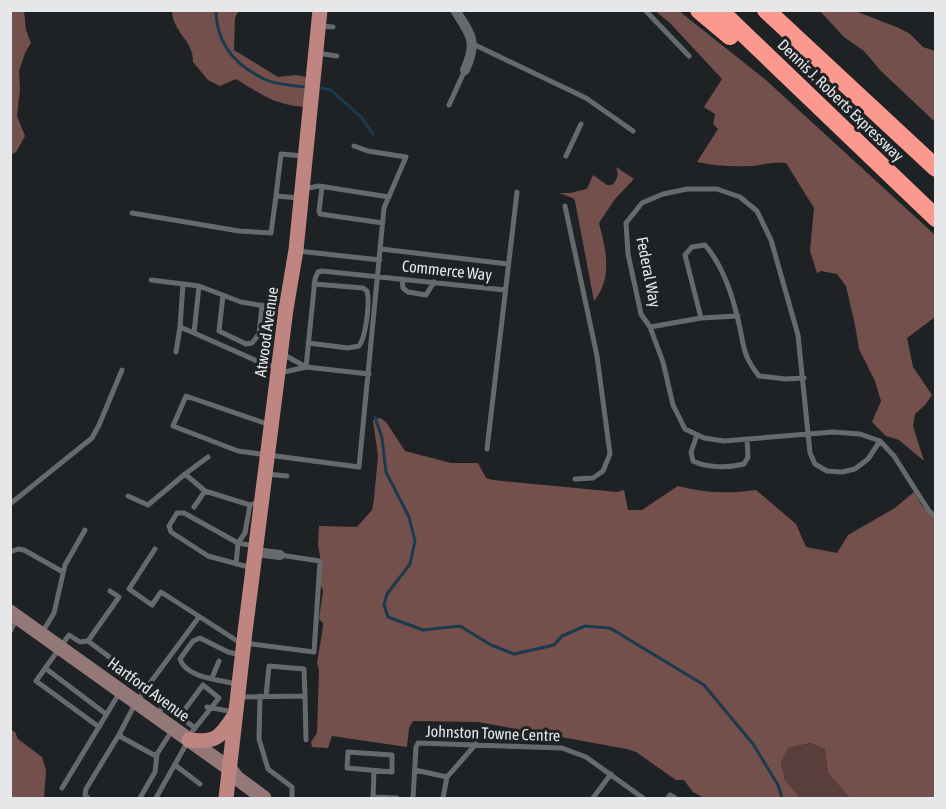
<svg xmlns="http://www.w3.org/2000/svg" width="946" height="809" font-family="'Asap Condensed',sans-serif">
<rect width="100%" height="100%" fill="#1f2225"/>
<path fill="#593e3b" d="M810,743L825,749L828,773L850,798H800L785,780L781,762L788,748Z"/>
<path fill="#74504c" d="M11,10L24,11L26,30L31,43L25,53L19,71L20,89L17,116L25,136L16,152L11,155Z
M172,11H242L238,12L235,18L234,50L278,77L296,75L312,78L310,107C276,106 264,96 236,79L220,86L208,80L193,62C194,41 173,33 172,11Z
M655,11H679L767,81L935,235V317L907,338L913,367L932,395L926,404L915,414L913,426L924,461L899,440L886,436L872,422L881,401L875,381L859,349L855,325L846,286L837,274L821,271L817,273L810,251L814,208L786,163C773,161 764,165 752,166C733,167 715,166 697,162L718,129L713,124L715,114L704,107L722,79L669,22Z
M820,11H855L899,28L910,34L923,47L935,51V122L880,70L864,51L844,37Z
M616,167L634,179L615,199L599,223C606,250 613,278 594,301L575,201L573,198L559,193H570L587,189L593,175L607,185H612C618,179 619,175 616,167Z
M380,418L386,422L405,451L451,463H478L486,478L493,480L617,492L624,490L628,510H642L678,486C706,493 727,494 756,490L796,524L806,547L837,553L848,535L895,508L914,492L922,506L935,520V798H850L828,773L825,749L810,743L788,748L781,762L785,780L800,798H704L693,792L684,780H676L636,752L627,749L478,722L413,721L409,728L407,747L332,736L328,748L312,747L311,742L317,733L319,670L317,663L323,627V623L319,619L323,591L319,581L321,562L318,545L319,526L357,527L372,510L374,499L378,456L373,420Z
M10,729L15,732L18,739L42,757L46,770L44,798H11Z"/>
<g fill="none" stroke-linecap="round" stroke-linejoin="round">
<path stroke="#1b3a4d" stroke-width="3" d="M216,10C216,43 235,65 264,79C276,85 292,85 305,87
M321,88L331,90L362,118L373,134
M375,417L382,438L386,472L409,517L415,541L410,564L387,594L384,605L388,617L423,630L460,626L491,645L514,654L554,645L562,636L585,626L610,628L704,685L753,744L778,785L782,798"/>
<path stroke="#666a6d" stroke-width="5" d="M645,10L689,56
M320,26L333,27
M473,44L586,98L633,131
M317,53L337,56
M449,105L465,70
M566,156L581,124
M322,187L319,211L320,214L383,223
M303,189L319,186L389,197
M276,196L281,154L303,156
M565,206L597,356L610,454L603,471L593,478L575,479
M132,213L239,231L271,233L276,196L299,198
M381,249L508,264
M298,251L380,260
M402,279L403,288L408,292L426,295L434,282
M151,280L199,286
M183,284L180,327L194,333
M223,295L219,331L246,344L252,343L259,334L262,305
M738,316L701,318L685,255L692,247L705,245C722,265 731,290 737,316C745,344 740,352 759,376L786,379L804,378
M650,327L701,318
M308,343L348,348L359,346C366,337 370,302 367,291L363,288L314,284
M176,352L180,327
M281,353L306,367
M277,366L266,365L194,333L199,286L241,302L283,309
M306,367L315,279L318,272L322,271L505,290
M280,373L306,367L369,374
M270,425L186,396L173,426L238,451L359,467L384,208L406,157L368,151L354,146
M697,435L691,452L693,461C707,468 728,468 744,464L748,457L747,439
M880,441L868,459L855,469L842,472L827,471L815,464L810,453L798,335L771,240L757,211L740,197L717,189H687L663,194L642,203L626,223L628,254L641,314L650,327L663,362L673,405L685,429L704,438L724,441L833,432L860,434L880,441L894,456L929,511L936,517
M487,449L517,192
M185,474L208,457
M267,474L287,476
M128,496L148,505L185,474L205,491
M10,504L92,438L99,425L122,370
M194,507L205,491L250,505
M155,549L129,589L152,605L161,592L242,644
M10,552L18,549L24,550L63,572
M236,564L238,543L245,533L250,505L261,501
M252,568L208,556L171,532L169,526L177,513H184L238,543L255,546
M10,632L16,620
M42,633L54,613L65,565L85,530
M88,641L148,686
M245,643L314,652L320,561L280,555
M45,668L106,714
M212,678L219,661
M238,684C220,680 186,678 180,659L193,641L200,638L228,652L241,655
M260,696L259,739L268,769L292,787V798
M266,696L269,666L304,669L305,696
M243,697L305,696L306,740
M207,707L234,712
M157,715L164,705L195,728L188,737
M180,716L203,685L219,698L195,728
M99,727L36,681L69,635L80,642L88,641L119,597L110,591
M173,729L157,754L154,755L121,737L120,733L136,702L199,617
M348,752L392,755V772L347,768Z
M175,765L200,784
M415,770L447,777
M62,788L120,692
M373,797L397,798
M88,798L85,795L86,789L120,733
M140,798L155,772L157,754
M156,798L188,741
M373,798L374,771
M413,798L416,747L418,743L562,748L586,757L643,798
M443,798L447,777L476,744
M593,798L611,774
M668,798L670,795L675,798"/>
<path stroke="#666a6d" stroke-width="10" d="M455,10C471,35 478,41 465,70
M255,552L280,555"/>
<path stroke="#937877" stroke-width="15" d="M10,612L230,769L237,778L264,798"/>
<path stroke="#bf8681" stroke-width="15" d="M189,740C215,743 220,738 234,716
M226,798L245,632L286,309L296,250L320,10"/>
<path stroke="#fb998f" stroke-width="18" d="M699,10L730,36
M719,10L936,218
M766,10L936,168"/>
</g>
<g text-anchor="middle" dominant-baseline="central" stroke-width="6" stroke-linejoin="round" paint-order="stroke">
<g font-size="16" fill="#e5e7e9" stroke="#1f2225">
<text transform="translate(841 100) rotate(44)">Dennis J. Roberts Expressway</text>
<text transform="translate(447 270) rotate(6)">Commerce Way</text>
<text transform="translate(649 272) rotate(79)">Federal Way</text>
<text transform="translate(266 332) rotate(-82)">Atwood Avenue</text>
<text transform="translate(149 689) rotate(36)">Hartford Avenue</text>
<text transform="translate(493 733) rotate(2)">Johnston Towne Centre</text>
</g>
</g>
<rect width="946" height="809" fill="none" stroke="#e5e7e9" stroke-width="24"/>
</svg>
